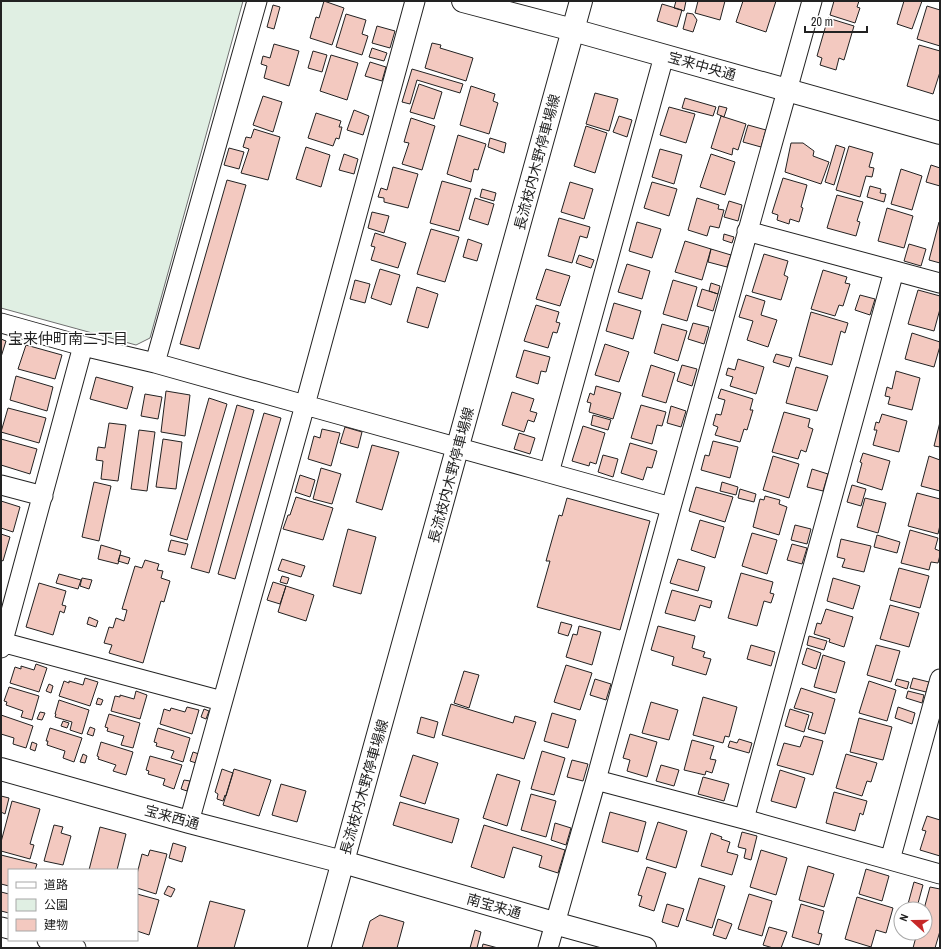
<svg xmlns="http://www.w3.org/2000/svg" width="941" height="949" font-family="'Archivo Narrow','Noto Sans JP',sans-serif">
<rect width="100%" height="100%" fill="#fff"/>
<path fill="#e0efe3" stroke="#6f6f6f" d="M1,1H243L150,338L136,345L1,308Z"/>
<path fill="#f3c9c0" stroke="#222" d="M324,1L344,8L332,45L310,38L316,17L319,18Z
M676,1H686L684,11L674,8Z
M698,1H725L720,20L695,13Z
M743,1H776L766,32L736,22Z
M834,1H859L857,7L860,8L855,23L830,15Z
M904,1H922L912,29L897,24Z
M662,4L682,10L677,27L657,21Z
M273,5L280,7L274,29L267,27Z
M927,6L940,10V46L917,39Z
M687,13L693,14L697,20L693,32L683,29Z
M346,14L366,20L362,34L368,36L362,55L336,47Z
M828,18L854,26L844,60L839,58L836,70L820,65L822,58L817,56Z
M377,26L395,31L390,48L372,43Z
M432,43L441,45L440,48L473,58L466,81L425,68Z
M274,44L299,51L289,86L264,78L267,66L261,64L263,56L270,58Z
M919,45L940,51V72L933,94L907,86Z
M372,48L387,53L384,61L369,57Z
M313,51L327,55L322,72L308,68Z
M331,55L358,63L347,100L320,91Z
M370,62L386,67L382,81L365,76Z
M412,69L463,84L460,93L417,80L410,104L402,102Z
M419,84L442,92L434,119L410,112Z
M471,86L495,94L493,101L498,103L489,134L460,125Z
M595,93L618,99L609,131L586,124Z
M263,96L282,102L273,132L253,125Z
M685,98L716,107L713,116L682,108Z
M719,106L727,108L724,117L717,114Z
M669,107L695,114L686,143L660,135Z
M354,110L369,116L363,135L347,130Z
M316,113L341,121L339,127H342L339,139L336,138L333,146L308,138Z
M619,116L632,120L627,137L613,132Z
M721,116L746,124L738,150L733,148L732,155L711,148Z
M411,118L435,126L422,170L402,164L409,143L404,142Z
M748,125L766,130L761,147L743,142Z
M586,126L607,133L595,173L574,166Z
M254,129L280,137L268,180L241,173L249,149L243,147L246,137L251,138Z
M458,135L486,144L478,170L474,169L471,182L447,174Z
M490,138L506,143L504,153L488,147Z
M791,143H803L814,151L813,156L829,162L821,184L785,172Z
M836,145L845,148L834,185L825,182Z
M849,146L873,153L869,167L874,168L872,177L866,176L860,197L836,190Z
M306,147L330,155L321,187L296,179Z
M229,148L244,152L239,169L224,165Z
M660,149L682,155L674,184L652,177Z
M344,154L358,159L354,174L339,170Z
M711,154L735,162L725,195L700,187Z
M931,165L940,168V186L926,182Z
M393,167L418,174L408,208L384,202V198L378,197L381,188L387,190Z
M901,169L922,176L912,210L891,204Z
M783,178L807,185L801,207L803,208L799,222L790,219L789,224L777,220L778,215L772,213Z
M227,180L246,185L199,349L180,344Z
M442,181L471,189L459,231L430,223Z
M570,182L593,189L584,219L561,212Z
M652,182L677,189L669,216L644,208Z
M870,186L881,189L880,193L886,194L884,202L867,197Z
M482,189L496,193L494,201L480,197Z
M837,195L863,202L857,221L860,222L856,236L827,228Z
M475,198L494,204L488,225L469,219Z
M697,198L719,205L718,209L724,210L719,228L710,226L707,236L688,230Z
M729,201L742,205L738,221L724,217Z
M887,208L913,216L904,248L878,241Z
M372,212L389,216L384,233L368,228Z
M559,218L590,227L587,238L580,236L572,263L548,256Z
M637,222L661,229L652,258L629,251Z
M939,222L940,223V263L929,260Z
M431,229L459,237L445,282L417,274Z
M375,233L406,243L398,268L371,260L375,247L371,246Z
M724,234L734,237L732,243L723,240Z
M468,239L482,244L477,261L463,257Z
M685,241L711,249L702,280L675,272Z
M909,244L926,249L921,266L904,261Z
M711,249L731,255L727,267L708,262Z
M764,254L788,261L784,275L788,277L781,300L752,292Z
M579,255L594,260L591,268L576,263Z
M627,264L650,271L642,299L618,292Z
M380,269L400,275L391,305L371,298Z
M546,269L570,276L560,306L536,299Z
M823,270L847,277L845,283L850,284L843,306L839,305L835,316L811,309Z
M355,280L370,284L365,303L350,299Z
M673,280L697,287L687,321L663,314Z
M711,283L720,286L718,294L709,291Z
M417,287L438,294L428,328L407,322Z
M702,289L718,294L713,311L697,306Z
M918,290L940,296V309L934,331L908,324Z
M746,295L765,301L761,315L777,320L768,347L747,340L753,321L739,317Z
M860,295L875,299L870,315L855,310Z
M614,303L641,311L633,339L606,331Z
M536,305L559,312L556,322L560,323L557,333L553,332L548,348L524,341Z
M811,312L848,323L845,333L841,331L832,365L799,356Z
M693,323L709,327L704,344L688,339Z
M662,324L687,331L678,361L654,353Z
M912,333L940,342V346L934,367L905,359Z
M1,339L6,341L1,357Z
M605,344L629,352L619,382L595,375Z
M26,345L62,355L55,379L18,369Z
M524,350L550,357L546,372L541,371L538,384L516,377Z
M776,354L792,358L789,367L773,362Z
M738,359L764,367L756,394L730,386L733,377L726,375L728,368L735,370Z
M651,365L675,373L666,403L642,396Z
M682,365L697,369L692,386L677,381Z
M796,367L828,376L817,411L786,403Z
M896,371L920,378L912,410L888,404L890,397L885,396L887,387L892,389Z
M16,376L53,387L47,411L10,400Z
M96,377L133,387L127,409L90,399Z
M596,386L621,393L613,419L589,412L591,403L587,402L590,393L594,395Z
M721,389L753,399L750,410H753L747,430L744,429L740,442L715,435L718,427L713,425L716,414L721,415L725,400L718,398Z
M166,391L190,395L185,436L161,432Z
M512,392L534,399L530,411L537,413L534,422L528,420L524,432L502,425Z
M145,394L162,397L158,419L141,416Z
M209,398L227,404L187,540L170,535Z
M237,405L254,410L209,573L191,568Z
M641,405L666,412L662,426L657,425L652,444L631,438Z
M671,406L686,411L681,427L667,423Z
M8,408L46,418L39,443L1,432Z
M784,412L810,419L808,427L813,429L806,452L801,450L798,459L772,452Z
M264,413L281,418L235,579L218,574Z
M882,414L907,421L899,452L873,445L877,430H874L876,422L879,423Z
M593,415L611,420L608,430L591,425Z
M940,422V447L934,446Z
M109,423L126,425L118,481L101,479L103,461L96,460L98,447L105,448Z
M583,426L605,433L596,464L590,462L589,466L572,461Z
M345,427L362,432L358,448L340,443Z
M322,429L340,433L331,466L308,459L314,436L320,438Z
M139,430L155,432L147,491L131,489Z
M519,433L535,438L530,454L514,449Z
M1,439L37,449L30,474L1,465Z
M163,439L182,442L176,489L156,487Z
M713,441L738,447L730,478L701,470L705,455L709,456Z
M630,443L657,451L652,468L647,467L643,480L621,473Z
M372,445L399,452L382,510L356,502Z
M863,453L890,461L882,490L857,482L862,463L860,462Z
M603,455L618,459L613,477L598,472Z
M773,456L799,464L789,498L763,490Z
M929,456L940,460V491L921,486Z
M321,468L341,474L332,504L313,499Z
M812,469L828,474L823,491L807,487Z
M300,475L315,480L310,497L295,492Z
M94,482L111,486L99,541L82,537Z
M722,482L738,487L736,495L720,491Z
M852,485L866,489L861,506L847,502Z
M696,487L733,497L725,522L689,511Z
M740,489L756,494L754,502L738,498Z
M917,493L940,499V525L938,534L908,526Z
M765,496L780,500L779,504L787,507L779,535L753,527L760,499L764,500Z
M296,497L333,508L323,540L283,529L288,515H290Z
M567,498L650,521L620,630L537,607L550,561H546L559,515L562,516Z
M865,498L886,503L878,533L857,527Z
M1,501L20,507L13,532L1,528Z
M700,520L724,527L715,558L691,550Z
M795,525L811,529L807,544L791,540Z
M348,529L376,537L361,594L333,586Z
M910,530L938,538L935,549L940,551V555L938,563L931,562L929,570L901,563Z
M752,533L777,540L767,574L742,566Z
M1,534L10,537L3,561L1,560Z
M877,535L900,542L897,553L874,547Z
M841,539L871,546L864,572L842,567L845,559L837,557Z
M171,540L188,544L185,555L168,551Z
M792,544L807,548L802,564L787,560Z
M101,545L121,551L118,564L98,559Z
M120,555L130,558L128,564L118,561Z
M282,559L305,566L301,577L278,570Z
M678,559L705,567L698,591L670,583Z
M145,560L159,564L157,570L163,571L161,578L170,581L164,602L161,601L143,663L109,653L112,645L104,643L109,627L113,628L116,618L124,621L127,610L122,609L135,566L142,568Z
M899,568L929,576L920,608L890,600Z
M741,573L773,582L770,593L774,594L771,603L764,601L757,626L728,618Z
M59,574L81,580L78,589L56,583Z
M282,576L289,578L287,584L280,582Z
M82,578L92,580L89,589L80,586Z
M833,578L860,586L853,609L827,601Z
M273,582L286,586L280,604L267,600Z
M39,583L66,591L62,605L66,606L64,613L60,611L53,635L26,627Z
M286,586L314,595L306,621L278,612Z
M672,590L712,601L710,608L700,605L695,621L665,613Z
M890,605L919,613L909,647L880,639Z
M826,609L853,617L844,647L829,642L830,639L814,634L817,623L821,624Z
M89,617L98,621L96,627L87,624Z
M561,622L572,625L568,636L558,633Z
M579,626L601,632L592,665L566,657L573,634L577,635Z
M658,626L695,636L692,648L705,652L703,657L711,659L706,675L672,665L674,657L651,650Z
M809,636L827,641L824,650L807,645Z
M751,645L775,652L771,666L747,659Z
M876,645L900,651L891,682L867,675Z
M807,648L821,653L816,669L802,664Z
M823,655L845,662L836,693L814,687Z
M36,664L47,668L39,692L10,683L15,667L21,669V666L34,670Z
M566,665L592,673L580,710L554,702Z
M464,671L479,675L469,708L454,703Z
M85,678L98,682L90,706L59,696L64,681L69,683V681L83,685Z
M913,678L929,682L926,692L910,688Z
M595,679L611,684L606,700L590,695Z
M897,679L909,682L907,689L895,685Z
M869,681L896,690L887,721L859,713Z
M49,684L53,686L51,693L46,691Z
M9,687L39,696L32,720L21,717L23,711L6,705L7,702L4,701Z
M801,688L835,699L825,734L808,729L813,713L794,708Z
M136,691L147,695L140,719L111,711L115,696L120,697V695L134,699Z
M908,691L924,695L922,703L906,698Z
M703,697L737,707L729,737L725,736L723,743L693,735Z
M98,698L103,700L101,705L96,704Z
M59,700L89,710L82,734L70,730L72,722L55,717L56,714H55Z
M651,702L678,710L669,740L642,733Z
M451,704L513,723L515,716L536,722L524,759L442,735Z
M187,707L199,710L192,734L160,724L164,709L170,711L171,708L185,712Z
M898,707L915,713L912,724L895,718Z
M204,709L209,711L206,719L201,717Z
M790,709L809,715L804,732L785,726Z
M40,712L45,713L42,720L37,719Z
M552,713L576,720L568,748L544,741Z
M109,714L140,723L133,748L121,745L124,736L107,731L108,728L105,727Z
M1,715L33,726L26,748L13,744L14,738L1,734Z
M421,717L438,722L434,738L417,733Z
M859,718L892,727L883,760L850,752Z
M63,721L69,723L67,728L61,726Z
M90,727L95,729L93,736L87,734Z
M50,728L82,738L74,762L63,758L65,751L47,745L48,741H46Z
M158,728L190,738L183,762L171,758L174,751L156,746L157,743L154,742Z
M630,734L657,742L647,777L627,771L630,760L623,758Z
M804,736L823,741L813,775L777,765L784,743L800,747Z
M739,739L752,743L749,753L728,747L730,741L737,743Z
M692,740L714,746L710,759L716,760L712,773L706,771L705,775L684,770Z
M32,742L37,744L35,751L30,749Z
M101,742L133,752L126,775L113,771L116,765L98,759L99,757L97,756Z
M542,751L565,758L554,795L531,789Z
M193,752L199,754L196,763L190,761Z
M83,754L87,756L85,763L80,762Z
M846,754L877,763L871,782L867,781L862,796L836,788Z
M413,755L438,763L425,804L400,796Z
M150,756L182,765L174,789L163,785L165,779L148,774L149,771L146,770Z
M572,760L588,764L583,781L567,777Z
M661,765L679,770L674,786L656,781Z
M222,769L233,773L226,796L225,795L223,801L217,799L218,794L215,792Z
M234,769L271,780L259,816L223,805Z
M780,770L805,778L796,808L771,801Z
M497,774L520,781L507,826L483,818Z
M703,777L729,784L724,801L698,794Z
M184,780L190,781L187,791L181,789Z
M281,784L306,791L297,822L272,815Z
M834,792L867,801L863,815L860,813L855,831L826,823Z
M531,794L556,801L546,837L521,830Z
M1,796L9,798L5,814L1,812Z
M12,801L40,809L30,844L34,845L30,859L1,851V842Z
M400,802L459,819L452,843L393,825Z
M610,812L646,822L638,852L602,842Z
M927,816L940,820V856L920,850L926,831L922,830Z
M658,822L687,831L676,868L646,859Z
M555,823L571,828L566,845L551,840Z
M54,825L63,827L61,833L71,836L63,865L44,861Z
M484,825L565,850L558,873L539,867L542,856L513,847L504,878L471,867Z
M100,827L126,834L117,870H89Z
M742,832L757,836L751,860L744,858L746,849L738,847Z
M711,833L722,837L721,839L730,842L727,852L738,855L732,875L701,866Z
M173,843L186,847L182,862L169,858Z
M150,850L167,854L156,894L137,888V874L142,854L148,856Z
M761,850L787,858L776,895L750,887Z
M1,855L37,864L35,870H9V886L1,884Z
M808,866L834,874L824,907L799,900Z
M647,867L666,873L654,911L639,906L642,896L638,895Z
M866,869L889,876L882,901L859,894Z
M699,878L725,886L712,928L686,920Z
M914,882L923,885L917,907L908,904Z
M168,886L175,889L171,897L164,894Z
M930,887L940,889V931L935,948H913L917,933H925V909H924Z
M1,892L9,894V913L1,911Z
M137,894L159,900L149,935L137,931Z
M749,894L772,901L762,936L738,929Z
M857,897L893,908L886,933L876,930L871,947L845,939Z
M210,901L245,910L234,948H197Z
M667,904L684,909L678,927L662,922Z
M801,904L824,911L818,933L822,934L819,945L792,937Z
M380,915L404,922L397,948H362L370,921Z
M718,919L732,924L726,939L713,935Z
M769,927L787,932L781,948H773L763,945Z
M475,930L481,932L477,948H470Z
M483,944L498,948H482Z"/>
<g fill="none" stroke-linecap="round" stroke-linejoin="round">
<defs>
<path id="minor" d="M747,231L940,283
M1,323L83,346L155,363L305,405L535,469L671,507
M155,363L257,1
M549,473L664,56
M1,485L43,496
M1,642L222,701
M1,648L83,346
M596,780L744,819L940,874
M744,819L894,271
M189,822L305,405L415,1
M890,860L940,679
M1,927L9,929
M47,940L76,948
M548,948L596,780L671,507L812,1"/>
<path id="tertiary" d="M463,1L573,30L940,133
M1,769L189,822L343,862L554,923L645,948"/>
<path id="secondary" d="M319,948L581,1"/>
</defs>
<use href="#minor" stroke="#222" stroke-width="21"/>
<use href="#tertiary" stroke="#222" stroke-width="24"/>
<use href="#secondary" stroke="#222" stroke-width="24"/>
<use href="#minor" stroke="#fff" stroke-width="19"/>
<use href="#tertiary" stroke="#fff" stroke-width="22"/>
<use href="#secondary" stroke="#fff" stroke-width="22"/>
</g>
<g text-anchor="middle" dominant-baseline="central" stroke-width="3" stroke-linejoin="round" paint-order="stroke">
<g font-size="14" fill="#222" stroke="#fff">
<text transform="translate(702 66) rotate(16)">宝来中央通</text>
<text transform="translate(537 162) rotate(-75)">長流枝内木野停車場線</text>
<text transform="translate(451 475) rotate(-75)">長流枝内木野停車場線</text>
<text transform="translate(364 787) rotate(-74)">長流枝内木野停車場線</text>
<text transform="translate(172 817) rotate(15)">宝来西通</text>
<text transform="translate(494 906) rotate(16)">南宝来通</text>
</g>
<g font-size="15" fill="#222" stroke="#fff">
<text x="68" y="338">宝来仲町南二丁目</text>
</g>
</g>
<rect width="941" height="949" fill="none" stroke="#222222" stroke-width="4"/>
<rect x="8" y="869" width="130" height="72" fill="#ffffff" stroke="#a7a7a7"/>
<rect x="16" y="882" width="20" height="6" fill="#ffffff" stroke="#a7a7a7"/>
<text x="44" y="889" font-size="12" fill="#222222">道路</text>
<rect x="16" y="899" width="20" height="12" fill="#e0efe3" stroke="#a7a7a7"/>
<text x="44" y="909" font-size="12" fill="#222222">公園</text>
<rect x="16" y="919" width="20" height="12" fill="#f3c9c0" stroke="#a7a7a7"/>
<text x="44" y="929" font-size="12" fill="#222222">建物</text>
<g transform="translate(913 921) rotate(291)"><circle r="19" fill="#ffffff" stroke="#a7a7a7"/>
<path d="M0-3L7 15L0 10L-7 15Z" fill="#c62828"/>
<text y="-6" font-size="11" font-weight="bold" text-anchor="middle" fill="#222222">N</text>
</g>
<path d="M805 26v6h62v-6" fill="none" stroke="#222222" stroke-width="2"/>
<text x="811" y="26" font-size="12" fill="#222222" stroke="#ffffff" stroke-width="3" paint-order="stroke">20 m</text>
</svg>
